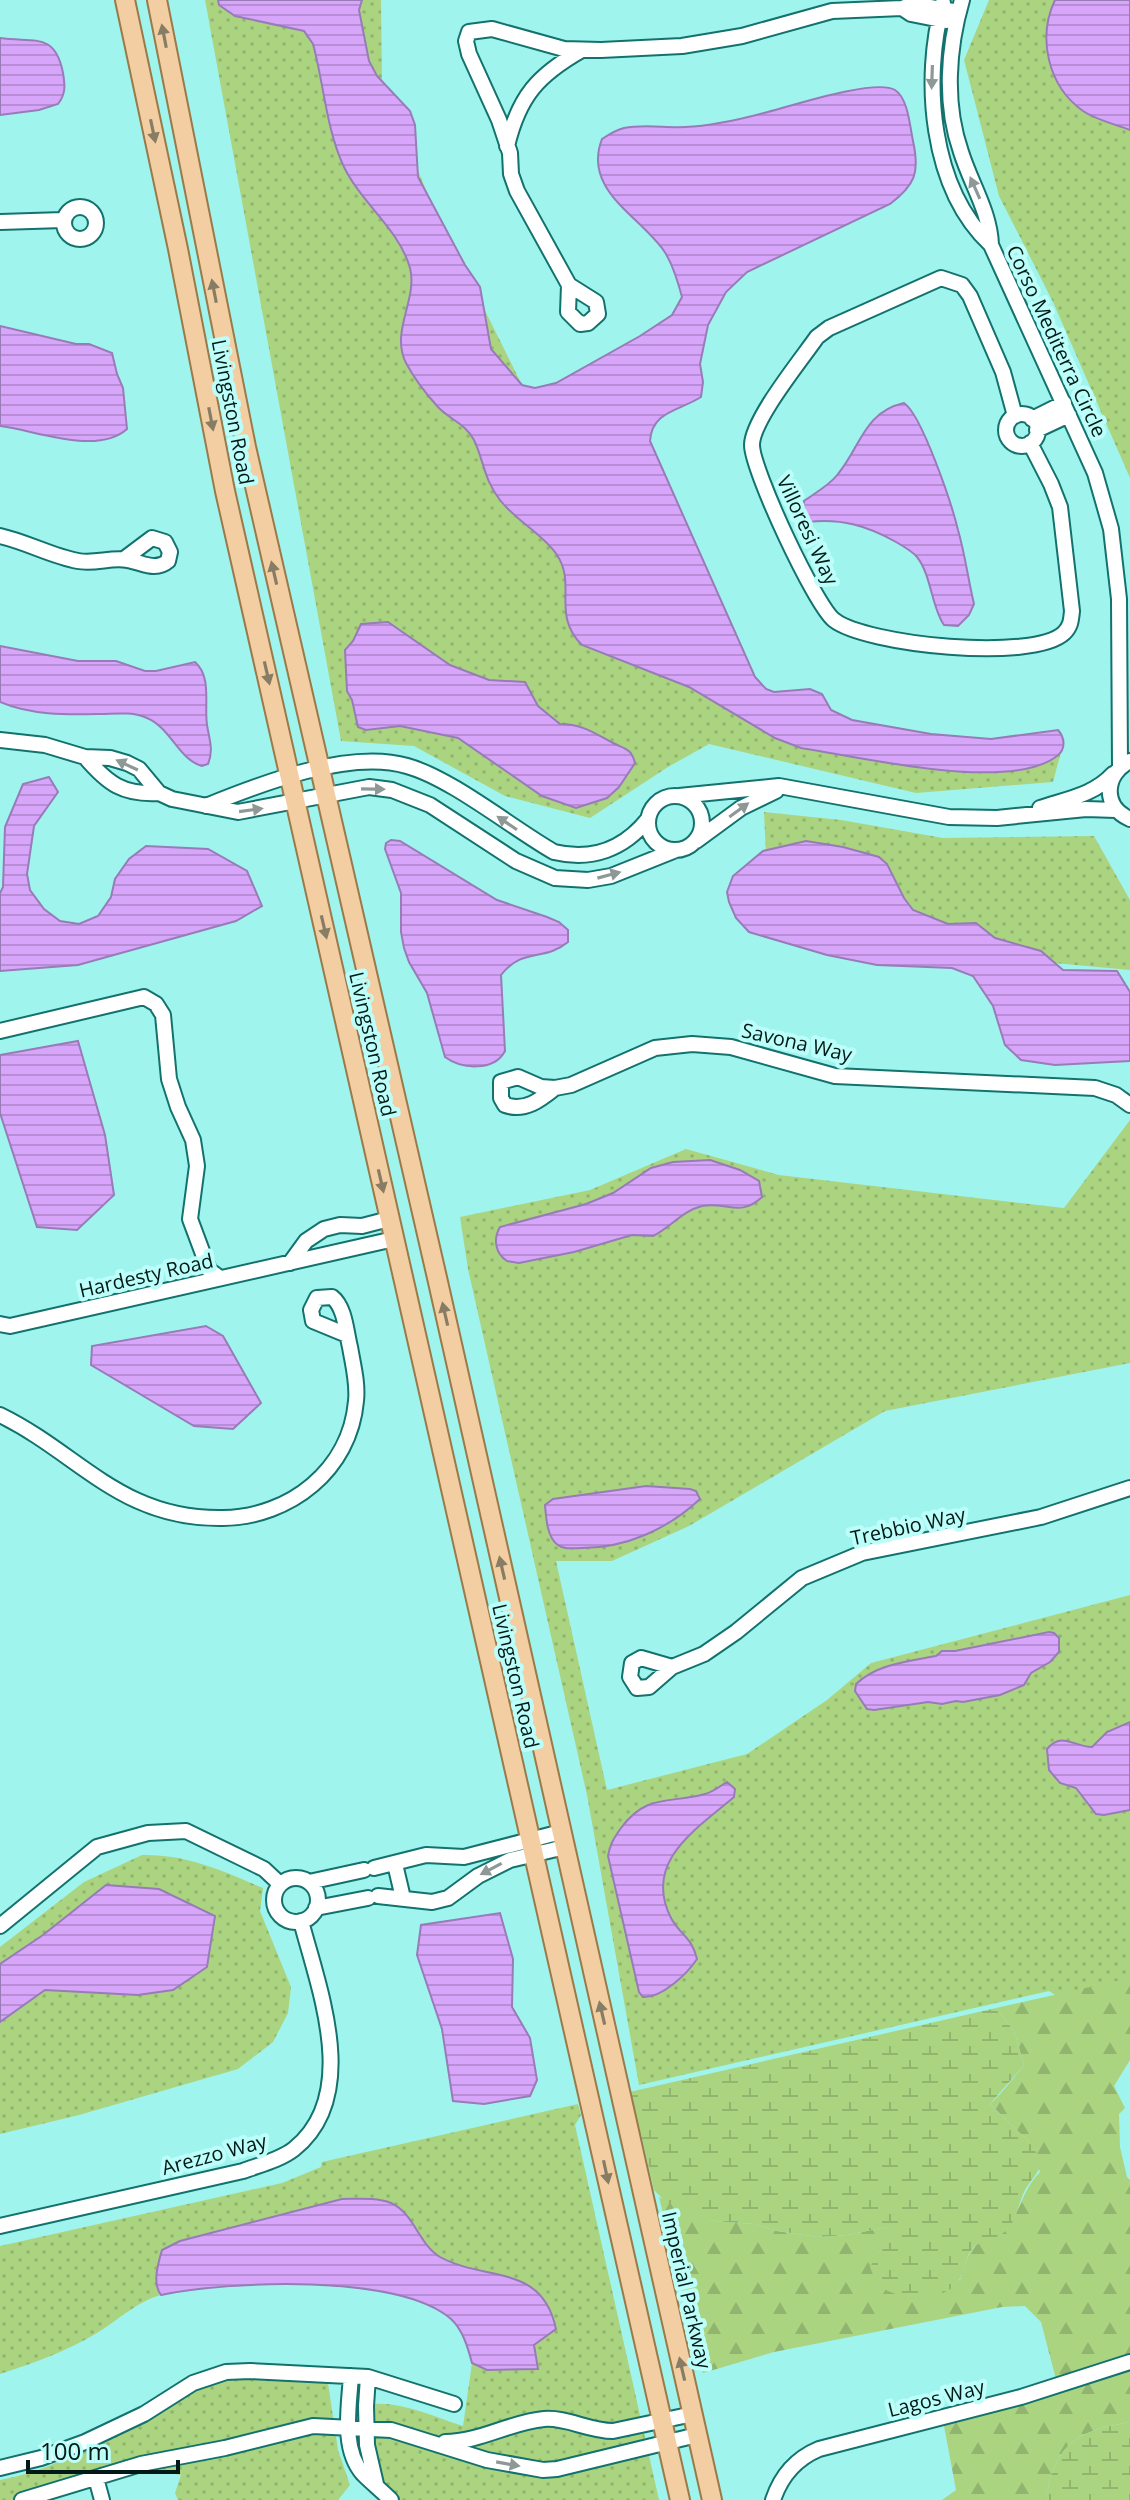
<svg xmlns="http://www.w3.org/2000/svg" width="1130" height="2500" font-family="'Open Sans',sans-serif">
<defs>
<pattern id="grass-dots" width="8" height="8" patternUnits="userSpaceOnUse" patternTransform="scale(2)"><rect width="8" height="8" fill="#abd481"/><path d="M2 2h.1M6 6h.1" fill="none" stroke="#91b56f" stroke-width="1.8" stroke-linecap="round"/></pattern>
<pattern id="forest-firs" width="22" height="20" patternUnits="userSpaceOnUse" patternTransform="scale(2)"><rect width="22" height="20" fill="#abd481"/><path d="M5 1l3.5 6h-7zM16 11l3.5 6h-7z" fill="#91b56f"/></pattern>
<pattern id="wetland-marsh" width="20" height="14" patternUnits="userSpaceOnUse" patternTransform="scale(2)"><rect width="20" height="14" fill="#abd481"/><path d="M1 5h8M5 5V1M11 12h8M15 12V8" fill="none" stroke="#91b56f"/></pattern>
<pattern id="water-rules" width="6" height="5" patternUnits="userSpaceOnUse" patternTransform="scale(2)"><rect width="6" height="5" fill="#d7a6fb"/><path d="M0 2.5h6" fill="none" stroke="#b78ed6"/></pattern>
</defs>
<rect width="100%" height="100%" fill="#a0f4ee"/>
<path fill="url(#grass-dots)" d="M205,0H381L382,81L430,200L522,385L680,612L787,715L918,749L1061,752L1053,782L916,793L709,744L668,767L590,818L505,796L414,746L341,741Z
M989,0H1130V478L1053,302L999,196L964,60Z
M764,812L841,820L943,838L1094,836L1130,900V970L1054,963L767,877Z
M1130,1120V1363L885,1411L689,1526L612,1561H556L607,1790L747,1754L827,1700L871,1663L1130,1595V2043L1049,1991L639,2085L587,1795L468,1269L460,1217L590,1190L686,1149L779,1175L1064,1208Z
M142,1855C187,1854 223,1871 263,1888L260,1911L291,1987L288,2013L273,2042L238,2069L79,2115L0,2134V1947L84,1882Z
M578,2104L581,2115L575,2125L659,2500H390C363,2471 349,2449 352,2408C390,2395 426,2414 463,2426L472,2363L487,2370L538,2368L534,2345L556,2329L495,2273L457,2266L432,2252L406,2216L391,2203L341,2199L180,2241L161,2250L157,2289L161,2295C138,2301 118,2320 97,2333C67,2351 34,2363 0,2374V2246L282,2183L321,2167L322,2162Z
M223,2377L328,2383L338,2450L350,2485L338,2500H178L175,2493L181,2475L152,2470L44,2500H0V2480C81,2466 147,2405 223,2377Z"/>
<path fill="url(#forest-firs)" d="M1130,1978V2060L1114,2086L1125,2108L1119,2114L1120,2147L1127,2177L1130,2180V2422C1101,2428 1075,2431 1059,2458C1051,2474 1047,2481 1048,2500H942L956,2490L941,2410L1057,2383L1041,2322L1025,2306L1002,2307L774,2352L703,2373L659,2197L714,2221L754,2224L777,2231L818,2237L847,2235L887,2227L893,2242L878,2253V2284C917,2304 922,2296 960,2280C966,2263 968,2246 986,2239C992,2237 1000,2236 1004,2232C1020,2215 1021,2191 1040,2172L1029,2142L990,2104C1003,2093 1013,2078 1024,2065L1014,2031L996,2008Z"/>
<path fill="url(#wetland-marsh)" d="M996,2008L1014,2031L1024,2065L990,2104L1029,2142L1042,2161C1039,2174 1030,2180 1024,2192C1017,2207 1016,2226 1000,2235C991,2240 981,2239 973,2248C965,2256 965,2272 958,2282C943,2302 896,2302 878,2284C875,2280 872,2272 870,2267L878,2253L892,2242L887,2227L847,2235L818,2237L777,2231L754,2224L714,2221L666,2202L654,2190L641,2134L630,2116L625,2093Z
M1130,2422V2500H1048C1047,2481 1051,2474 1059,2458C1075,2431 1101,2428 1130,2422Z"/>
<path fill="url(#water-rules)" stroke="#977cb7" stroke-width="2" d="M218,0H362L359,10L369,61L377,76L410,111L415,125L418,177L465,265L480,287L491,349L522,385L535,388L556,383L640,336L672,315L682,297C678,282 673,264 664,251C640,216 582,190 602,139C608,135 616,130 624,128C643,124 666,128 685,127C711,126 738,120 764,113C788,107 875,78 895,90C908,98 910,127 913,141C920,173 915,185 890,204L747,272L726,292L708,325L700,364L703,382L701,397C679,411 652,411 650,441L755,677L766,689L774,692L810,689L822,694L831,710L852,720L931,734L991,739L1058,730C1065,738 1066,749 1057,756C1010,793 860,757 801,748L775,738L689,687L582,645C551,614 577,585 557,555C543,534 516,521 500,500C484,480 484,461 474,440C466,424 449,419 438,407C427,395 414,378 406,363C390,331 418,300 410,268C399,229 362,204 344,167C326,129 324,84 313,44L304,31L235,16L219,5Z
M1055,0H1130V130C1115,124 1096,120 1083,111C1048,86 1037,38 1055,0Z
M0,38C33,43 55,31 63,73C65,85 66,94 58,104L39,110L0,115Z
M0,326L76,344H89L112,353L117,374L123,388L127,429C97,456 35,430 0,426Z
M904,403C922,415 952,505 958,530C965,554 968,579 974,604L969,615L958,626L944,625C932,609 931,574 917,557C912,551 903,546 896,542C868,526 841,518 808,522L802,517L804,501C815,493 830,485 838,474C861,446 864,412 904,403Z
M388,622L450,665L489,680L525,682L538,706L560,724C582,724 594,733 613,743C625,749 631,748 635,763L619,787L607,798L576,808L542,796L458,738L400,726L366,730L358,727L352,700L347,691L345,650L353,641L361,624Z
M0,646L78,661H116L145,671H156L195,662C212,677 204,704 207,725C209,738 214,750 208,764L202,766C179,760 171,728 147,718C131,711 114,714 98,714C66,715 30,715 0,702Z
M49,777L58,792L34,826L27,874L30,890L44,909L60,921L79,924L98,916L111,897L115,879L129,859L146,846L208,849L247,871L262,906L236,921L78,965L0,971V893L3,887L5,827L23,784Z
M391,840L400,841L497,900L547,917L559,922L568,930V942C544,962 523,947 501,975L505,1051C494,1072 461,1069 445,1057L427,993L409,962L404,948L401,932V893L385,849L386,843Z
M806,841L843,847L879,857L887,864L904,898L913,910L948,924L976,923L995,938L1041,951L1063,970L1117,971L1130,992V1061L1055,1065L1021,1060L1005,1045L993,1006L973,976L952,968L877,965L827,955L749,932L736,918L729,902L727,892L733,876L763,851Z
M78,1041L105,1135L114,1195L77,1230L37,1227L0,1113V1055Z
M710,1160L740,1170L759,1181L762,1197C740,1218 726,1201 702,1206C682,1211 671,1227 653,1236L632,1235L574,1252L519,1263L507,1261C495,1253 493,1239 500,1227L586,1204L613,1193L651,1168L673,1162Z
M206,1326L223,1336L261,1403L233,1429L194,1426L91,1365L92,1346Z
M646,1486L690,1489L696,1491L700,1499C668,1529 626,1548 582,1548C574,1548 564,1550 558,1545C547,1538 546,1517 545,1505L553,1499Z
M1049,1632L1054,1633L1059,1638V1652L1050,1662L1031,1673L1024,1685L1000,1695L963,1702L956,1701L942,1704L928,1702L874,1710L867,1709L855,1691L856,1684C877,1664 909,1661 936,1656L942,1651H955Z
M1130,1722V1810L1104,1815L1096,1814L1076,1788L1060,1783L1049,1770L1047,1749C1062,1731 1074,1747 1092,1747L1107,1732Z
M727,1782L735,1789L734,1797C698,1828 642,1861 671,1918C680,1935 692,1937 697,1959C687,1974 662,1998 643,1997L639,1992L608,1856C610,1844 614,1838 621,1828C647,1793 669,1804 705,1794C713,1792 720,1786 727,1782Z
M106,1885L159,1889L215,1916L207,1967L173,1990L138,1995L45,1990L0,2022V1964L43,1935Z
M500,1913L513,1959L512,2007L530,2038L537,2080L530,2096L484,2104L453,2101L442,2029L417,1955L421,1925Z
M342,2199C356,2199 377,2197 391,2203C414,2213 419,2245 440,2257C486,2282 542,2263 556,2329L534,2345L538,2369L487,2370L472,2363C468,2348 463,2330 451,2319C398,2273 227,2281 161,2295C152,2283 158,2264 162,2250L180,2241Z"/>
<g fill="none" stroke-linecap="round" stroke-linejoin="round">
<defs>
<path id="minor" d="M943,3C922,79 930,188 991,245C990,212 971,184 961,152C944,104 948,48 962,0
M902,8L911,14L946,21
M507,146C519,96 538,75 582,50
M64 223a16 16 0 1 1 32 0a16 16 0 1 1-32 0Z
M0,222L63,220
M991,245L1095,473L1111,529L1119,599L1120,766
M569,285L596,302L598,314L588,323L580,324L568,312L569,285L517,191L511,174L510,153L499,120L469,54L466,41L469,32L492,29L564,49L601,50L682,46L742,36L832,11L902,8L913,4L959,12
M1006 430a16 16 0 1 1 32 0a16 16 0 1 1-32 0Z
M1015,416L1003,372L970,296L962,285L941,278L829,328L817,337C801,360 752,420 752,445C752,470 815,605 834,620C866,645 1033,662 1064,633C1071,626 1071,620 1072,611L1060,507L1051,484L1030,443
M1032,419L1064,403
M1037,430L1069,415
M0,536C27,542 51,556 78,561C95,564 112,557 127,560C142,562 155,572 168,561L170,552L165,542L152,538L124,559
M0,740L45,745L85,757L110,758L127,763L139,769L159,793L172,799L238,812L369,787L392,790L430,805L516,861L555,878L588,880L611,876L676,850
M85,757C108,784 123,795 159,793
M1130,761C1104,774 1102,807 1130,819
M648 823a27 27 0 1 1 54 0a27 27 0 1 1-54 0Z
M679,796L779,786L949,817L997,818L1086,809L1116,810
M206,806C260,784 349,749 407,766C451,778 512,828 554,852C592,861 624,849 648,819
M1040,808C1067,799 1094,795 1113,774
M696,841L741,808L776,791
M0,1031L144,997L156,1004L163,1015L169,1079L178,1107L193,1140L197,1166L190,1219L209,1270L220,1278
M555,1088C540,1100 525,1112 505,1105L501,1098V1082L518,1077L541,1087L555,1088L571,1085L655,1048L692,1044L731,1047L835,1076L1095,1088L1116,1095L1130,1105
M290,1263L306,1241L324,1229L340,1225L362,1226L389,1219
M0,1324L10,1326L394,1239
M0,1415C80,1454 121,1520 223,1518C290,1517 350,1470 356,1401C358,1383 353,1365 350,1347C346,1331 345,1307 332,1297L317,1298L311,1310L313,1321L347,1335
M672,1667L641,1658L632,1663L630,1677L637,1688L649,1687L672,1667L704,1654L736,1632L802,1578L862,1553L1041,1517L1130,1488
M395,1864L403,1898
M374,1868L426,1855L464,1857L561,1832
M274 1900a22 22 0 1 1 44 0a22 22 0 1 1-44 0Z
M309,1882L364,1870
M378,1896L432,1902L448,1898L478,1876L510,1860L565,1847
M316,1908L368,1898
M0,1926L97,1847L148,1833L186,1831L264,1869L280,1884
M0,2226L243,2171C259,2165 280,2160 294,2149C361,2095 319,1990 301,1921
M351,2376C349,2407 341,2449 363,2474C372,2483 382,2491 391,2500
M368,2377L366,2406L367,2445L376,2484
M445,2442C480,2442 510,2422 544,2419C566,2417 589,2431 613,2431L693,2414
M0,2468L41,2458L85,2442L144,2414L193,2383L226,2372L250,2371L368,2377L454,2404
M96,2478L102,2500
M22,2500L141,2464L225,2448L313,2426L391,2430L487,2460L543,2470L557,2469L697,2435
M773,2500C781,2476 795,2459 819,2449L1021,2397L1130,2362"/>
<path id="major" d="M125,0L178,249L225,491L680,2500
M157,0L246,447L438,1282L712,2500"/>
</defs>
<use href="#minor" stroke="#13726e" stroke-width="18"/>
<use href="#major" stroke="#997a4a" stroke-width="22"/>
<use href="#minor" stroke="#fff" stroke-width="14"/>
<use href="#major" stroke="#f3cea3" stroke-width="18"/>
</g>
<defs><path id="oneway-solid" d="M-6-.8H1V-3.2L6.5 0L1 3.2V.8H-6Z" transform="scale(2)"/></defs>
<g fill="#867d64">
<use href="#oneway-solid" transform="translate(164 36) rotate(-101)"/>
<use href="#oneway-solid" transform="translate(153 131) rotate(78)"/>
<use href="#oneway-solid" transform="translate(214 291) rotate(-101)"/>
<use href="#oneway-solid" transform="translate(211 419) rotate(79)"/>
<use href="#oneway-solid" transform="translate(274 573) rotate(-103)"/>
<use href="#oneway-solid" transform="translate(267 673) rotate(77)"/>
<use href="#oneway-solid" transform="translate(324 927) rotate(77)"/>
<use href="#oneway-solid" transform="translate(381 1181) rotate(77)"/>
<use href="#oneway-solid" transform="translate(445 1314) rotate(-103)"/>
<use href="#oneway-solid" transform="translate(502 1568) rotate(-103)"/>
<use href="#oneway-solid" transform="translate(602 2013) rotate(-103)"/>
<use href="#oneway-solid" transform="translate(606 2172) rotate(78)"/>
<use href="#oneway-solid" transform="translate(682 2369) rotate(-103)"/>
</g>
<g fill="#8d9897">
<use href="#oneway-solid" transform="translate(932 77) rotate(92)"/>
<use href="#oneway-solid" transform="translate(975 188) rotate(-114)"/>
<use href="#oneway-solid" transform="translate(127 765) rotate(-155)"/>
<use href="#oneway-solid" transform="translate(373 789) rotate(1)"/>
<use href="#oneway-solid" transform="translate(251 810) rotate(-8)"/>
<use href="#oneway-solid" transform="translate(739 810) rotate(-36)"/>
<use href="#oneway-solid" transform="translate(507 823) rotate(-146)"/>
<use href="#oneway-solid" transform="translate(609 875) rotate(-15)"/>
<use href="#oneway-solid" transform="translate(491 1869) rotate(152)"/>
<use href="#oneway-solid" transform="translate(508 2464) rotate(10)"/>
</g>
<g text-anchor="middle" dominant-baseline="central" stroke-width="8" stroke-linejoin="round" paint-order="stroke">
<g font-size="20" fill="#011a18" stroke="#bcfef9">
<text transform="translate(1057 341) rotate(65)">Corso Mediterra Circle</text>
<text transform="translate(233 412) rotate(79)">Livingston Road</text>
<text transform="translate(808 530) rotate(65)">Villoresi Way</text>
<text transform="translate(797 1042) rotate(13)">Savona Way</text>
<text transform="translate(373 1044) rotate(77)">Livingston Road</text>
<text transform="translate(146 1275) rotate(-13)">Hardesty Road</text>
<text transform="translate(908 1526) rotate(-12)">Trebbio Way</text>
<text transform="translate(516 1676) rotate(77)">Livingston Road</text>
<text transform="translate(214 2154) rotate(-15)">Arezzo Way</text>
<text transform="translate(687 2290) rotate(77)">Imperial Parkway</text>
<text transform="translate(936 2398) rotate(-14)">Lagos Way</text>
</g>
</g>
<path d="M28 2460v12h150v-12" fill="none" stroke="#011a18" stroke-width="4"/>
<text x="40" y="2460" font-size="24" fill="#011a18" stroke="#bcfef9" stroke-width="6" paint-order="stroke">100 m</text>
</svg>
